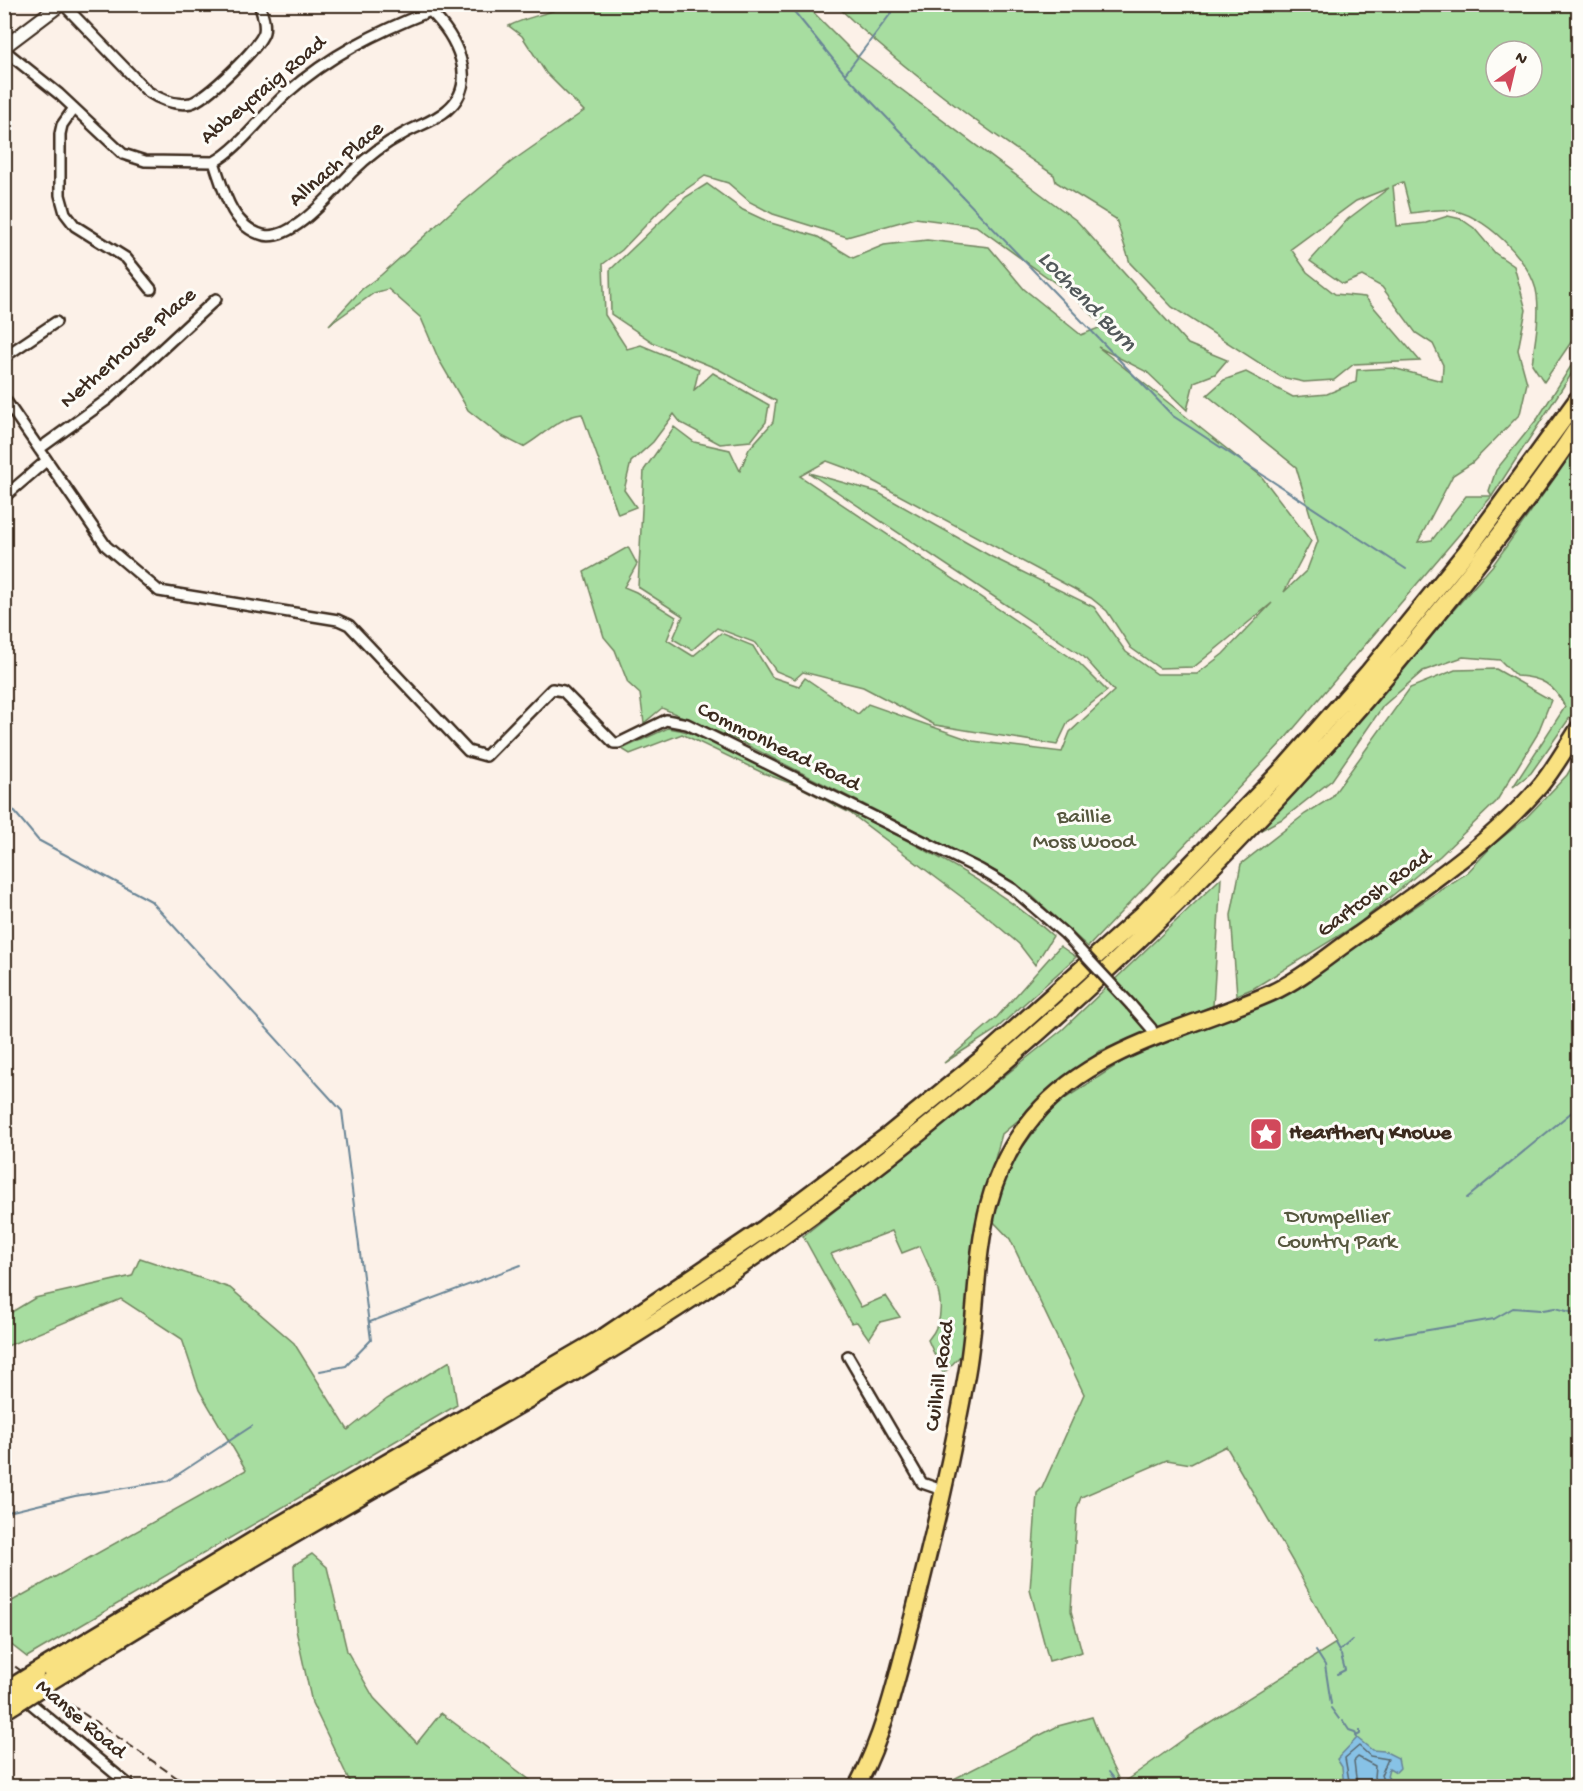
<svg xmlns="http://www.w3.org/2000/svg" width="1583" height="1791" font-family="'Gochi Hand',sans-serif">
<rect width="100%" height="100%" fill="#fcf1e8"/>
<filter id="ink" filterUnits="userSpaceOnUse"><feTurbulence type="fractalNoise" baseFrequency=".0167" numOctaves="2"/><feDisplacementMap in="SourceGraphic" scale="12" xChannelSelector="R" yChannelSelector="G"/><feConvolveMatrix kernelMatrix="1 2 1 2 8 2 1 2 1" color-interpolation-filters="sRGB"/></filter>
<g filter="url(#ink)">
<path fill="#a7dda0" stroke="#71845f" stroke-width="1.5" fill-rule="evenodd" d="M567,5H806L858,57L1077,221L1188,344L1227,360L1215,374L1194,382L1187,410L1147,372L1098,347L1261,476L1311,541L1284,592L1307,570L1318,541L1296,467L1207,395L1224,380L1246,372L1293,397L1327,394L1356,382L1357,370L1393,368L1442,381L1443,365L1433,344L1416,333L1382,287L1362,276L1343,284L1310,261L1348,219L1389,188L1356,201L1291,249L1307,272L1335,294L1365,297L1420,361L1354,364L1334,380L1304,382L1281,377L1172,307L1130,263L1116,219L1056,182L1054,175C977,124 902,69 836,5H1578V332L1544,382L1532,364C1535,341 1540,318 1537,295C1533,262 1482,211 1448,210C1436,209 1423,212 1411,213L1403,182L1393,186L1397,226L1426,223L1448,216L1461,219L1474,228L1495,253L1514,266L1526,310L1518,350L1527,383L1520,414L1472,463L1453,475L1418,542L1432,540L1466,496H1492L1489,491L1496,470L1538,418L1578,355V364L1492,496L1283,741L1088,947L1030,894L997,872L739,741L662,708L644,723L640,694L628,683L615,650L604,637L584,572L628,547L637,564L624,587L636,592L676,617L667,640L693,656L721,633L753,646L772,677L799,686L805,678L858,714L868,704L973,741L1062,752L1070,732L1114,691L1084,657L809,473L877,492L992,557L1094,607L1126,652L1157,674H1197L1223,654L1272,603L1194,667L1159,668L1131,648L1107,611L1091,598L854,471L827,461L800,476L1079,663L1107,691L1068,722L1057,745L935,725L863,687L803,672L795,679L776,671L756,643L717,628L692,650L673,639L683,616L638,587L644,470L674,427L694,442L730,450L740,471L749,449L773,422L776,401L718,369L654,343L611,314L610,270L686,197L707,184L743,210L771,223L818,237L853,258L884,245L927,240L989,247L1024,289L1081,335L1104,326L1072,295L976,226L915,218L847,237L773,214L750,202L728,183L705,176L668,202L622,250L603,264L605,315L627,349L641,345L699,369L694,390L713,373L769,405L766,422L751,441L720,444L681,423L674,414L653,442L631,462L624,490L636,507L618,514L582,414C558,417 543,436 523,447L500,435L468,410L439,360L421,318L388,289L374,293L329,325L362,289L381,275L450,213L511,162L584,111L546,73L522,36L509,26C528,16 547,15 567,5ZM1496,51H1532V87H1496Z
M1578,445V706L1531,773L1513,787L1565,707C1554,684 1541,677 1516,676L1500,660L1463,657L1423,671L1383,706L1332,780L1284,818L1261,830L1493,565Z
M1496,669L1551,700L1537,735L1496,802L1440,856L1358,924L1254,988L1237,995L1231,915L1241,864L1305,814L1331,798L1410,688L1455,670Z
M668,728C709,733 759,765 797,785C884,830 979,870 1053,936L1035,965L1019,944L979,910L850,813L798,786L763,773L682,734L630,754L622,749Z
M1578,756V1786H940L1058,1726L1092,1717L1107,1756L1121,1784L1191,1734L1336,1643L1293,1562L1226,1446L1191,1464L1167,1460L1081,1497L1077,1508L1071,1611L1082,1652L1049,1661L1030,1590L1037,1493L1042,1488L1084,1394L1010,1239L992,1220L1002,1185L1017,1154L1055,1105L1134,1054L1297,984L1467,873L1493,845L1525,819L1567,775Z
M1221,878L1213,1006L1100,1051L1002,1134L979,1216L963,1353L943,1374L928,1340C954,1311 933,1276 920,1246L902,1253L892,1231L831,1254L861,1307L886,1296L900,1317L880,1322L869,1339L857,1322L851,1323L803,1236L1062,1030Z
M1060,946L1076,957L994,1031L944,1063L997,1017Z
M140,1258L230,1288L294,1343L348,1430L387,1399L450,1361L457,1405L27,1657L5,1640V1605L246,1470L199,1390L182,1339L121,1299L5,1347V1316L35,1298L132,1276Z
M312,1554L327,1567L347,1651L374,1698L417,1743L441,1713L538,1786H352L312,1703L296,1630L294,1565Z"/>
<path fill="#87c2e6" stroke="#698596" stroke-width="1.5" d="M1357,1738L1372,1750L1384,1751L1398,1758L1400,1768L1396,1772L1389,1768L1387,1776L1394,1786H1344L1342,1767L1337,1759Z"/>
<g fill="none" stroke-linecap="round" stroke-linejoin="round">
<path stroke="#59676e" stroke-width="1.5" d="M1350,1786L1345,1758L1359,1746L1370,1756L1388,1759L1381,1775L1385,1786
M1357,1786L1354,1761L1358,1757L1375,1766L1374,1777L1377,1786"/>
<path stroke="#698596" stroke-width="2" d="M788,4L845,74L1173,416L1406,569
M845,74L898,4
M4,799L38,840L151,901L342,1111L371,1340L346,1366L320,1371
M1467,1198L1578,1107
M1543,1310L1555,1308L1578,1314
M370,1322L521,1265
M1375,1339L1494,1319L1513,1308L1540,1310
M4,1513L75,1496L168,1481L252,1426
M1335,1644L1340,1653
M1316,1651L1325,1665L1331,1704
M1339,1651L1352,1640
M1337,1674L1345,1670L1341,1655
M1331,1708L1339,1719
M1343,1721L1349,1730L1355,1732L1357,1738
M1356,1736L1360,1734V1730
M1109,1772L1120,1786"/>
<defs>
<path id="minor" d="M63,4L147,91C159,99 175,106 191,103C205,100 261,46 264,32C266,23 262,13 259,4
M4,50L59,94L123,154L145,161L214,162C240,148 264,113 287,93C330,55 377,32 430,11L433,4
M74,108L62,125L60,134V195L65,213L75,226L126,258L151,289
M214,162C223,188 231,227 263,235C293,242 332,192 352,172C367,157 384,144 403,134C417,126 435,121 447,110C481,82 455,35 430,11
M4,357L56,322
M4,398L106,546L159,591L338,620L349,625L468,751L486,756L552,689L563,691L614,743H619L666,720L687,724L981,870L1013,889L1065,934
M39,449L108,399L216,299
M4,497L46,461
M1131,1005L1151,1028L1155,1038
M848,1356L922,1483L942,1490
M22,1696L130,1786"/>
<path id="tertiary" d="M4,47L61,4"/>
<path id="primary" d="M857,1786C885,1733 898,1674 913,1616C933,1536 953,1454 967,1372C983,1280 968,1194 1034,1116C1095,1045 1190,1029 1271,993C1302,979 1330,954 1358,935C1420,890 1489,845 1540,786C1554,769 1566,748 1578,729"/>
<path id="motorway" d="M36,1672L271,1530L604,1337L765,1228L889,1135L982,1059L1143,914L1286,766L1368,673L1467,551L1578,399
M49,1682C126,1635 203,1587 281,1542C426,1457 573,1378 712,1285C978,1107 1217,882 1420,635C1475,568 1530,499 1578,427
M4,1711L15,1704"/>
</defs>
<use href="#minor" stroke="#3b2a1e" stroke-width="14"/>
<use href="#tertiary" stroke="#3b2a1e" stroke-width="16"/>
<use href="#primary" stroke="#3b2a1e" stroke-width="20"/>
<use href="#motorway" stroke="#3b2a1e" stroke-width="21"/>
<use href="#minor" stroke="#fdfcf7" stroke-width="9"/>
<use href="#tertiary" stroke="#fdfcf7" stroke-width="12"/>
<use href="#primary" stroke="#f9e181" stroke-width="15"/>
<use href="#motorway" stroke="#f9e181" stroke-width="16"/>
<path stroke="#3b2a1e" stroke-width="2" stroke-dasharray="9 4.5" stroke-linecap="butt" d="M4,1659L189,1786"/>
<defs>
<path id="minor-bridge" d="M1065,934L1131,1005"/>
<path id="motorway-bridge" d="M4,1692L36,1672
M15,1704L49,1682"/>
</defs>
<use href="#minor-bridge" stroke="#3b2a1e" stroke-width="14" stroke-linecap="butt"/>
<use href="#motorway-bridge" stroke="#3b2a1e" stroke-width="21" stroke-linecap="butt"/>
<use href="#minor-bridge" stroke="#fdfcf7" stroke-width="9"/>
<use href="#motorway-bridge" stroke="#f9e181" stroke-width="16"/>
</g>
</g>
<defs>
<symbol id="sight-square" viewBox="-11 -11 22 22"><rect x="-9" y="-9" width="18" height="18" rx="4" fill="#d1495b" stroke="#fdfcf7"/><path d="M0-6L1.8-2.2L6-1.7L2.9 1.2L3.7 5.4L0 3.3L-3.7 5.4L-2.9 1.2L-6-1.7L-1.8-2.2Z" fill="#fff"/></symbol>
</defs>
<g fill-rule="evenodd">
<use href="#sight-square" x="1247" y="1115" width="38" height="38"/>
</g>
<g text-anchor="middle" dominant-baseline="central" stroke-width="6" stroke-linejoin="round" paint-order="stroke">
<g font-size="22" fill="#3b2a1e" stroke="#fdfcf7">
<text transform="translate(264 91) rotate(-40)">Abbeycraig Road</text>
<text transform="translate(337 165) rotate(-41)">Allnach Place</text>
<text transform="translate(129 349) rotate(-41)">Netherhouse Place</text>
<text transform="translate(778 748) rotate(26)">Commonhead Road</text>
<text transform="translate(1375 894) rotate(-36)">Gartcosh Road</text>
<text transform="translate(941 1376) rotate(-82)">Cuilhill Road</text>
<text transform="translate(80 1720) rotate(40)">Manse Road</text>
</g>
<g font-size="22" fill="#56573e" stroke="#fdfcf7">
<text x="1084" y="818">Baillie<tspan x="1084" dy="25">Moss Wood</tspan></text>
<text x="1337" y="1218">Drumpellier<tspan x="1337" dy="25">Country Park</tspan></text>
</g>
<g font-size="22" font-weight="bold" fill="#3b2a1e" stroke="#fdfcf7" text-anchor="start">
<text x="1289" y="1134">Hearthery Knowe</text>
</g>
<g font-size="24" font-style="italic" fill="#52585a" stroke="#fdfcf7">
<text transform="translate(1086 302) rotate(46)">Lochend Burn</text>
</g>
</g>
<rect width="1583" height="1791" fill="none" stroke="#fdfcf7" stroke-width="24"/>
<rect x="12" y="12" width="1559" height="1767" fill="none" stroke="#3b2a1e" stroke-width="2" filter="url(#ink)"/>
<g transform="translate(1514 69) rotate(34)"><circle r="28" fill="#fdfcf7" stroke="#afa8a0" stroke-width="1.5"/>
<path d="M0-4.5L10 22L0 15L-10 22Z" fill="#d1495b"/>
<text y="-9" font-size="16" font-weight="bold" text-anchor="middle" fill="#3b2a1e">N</text>
</g>
</svg>
